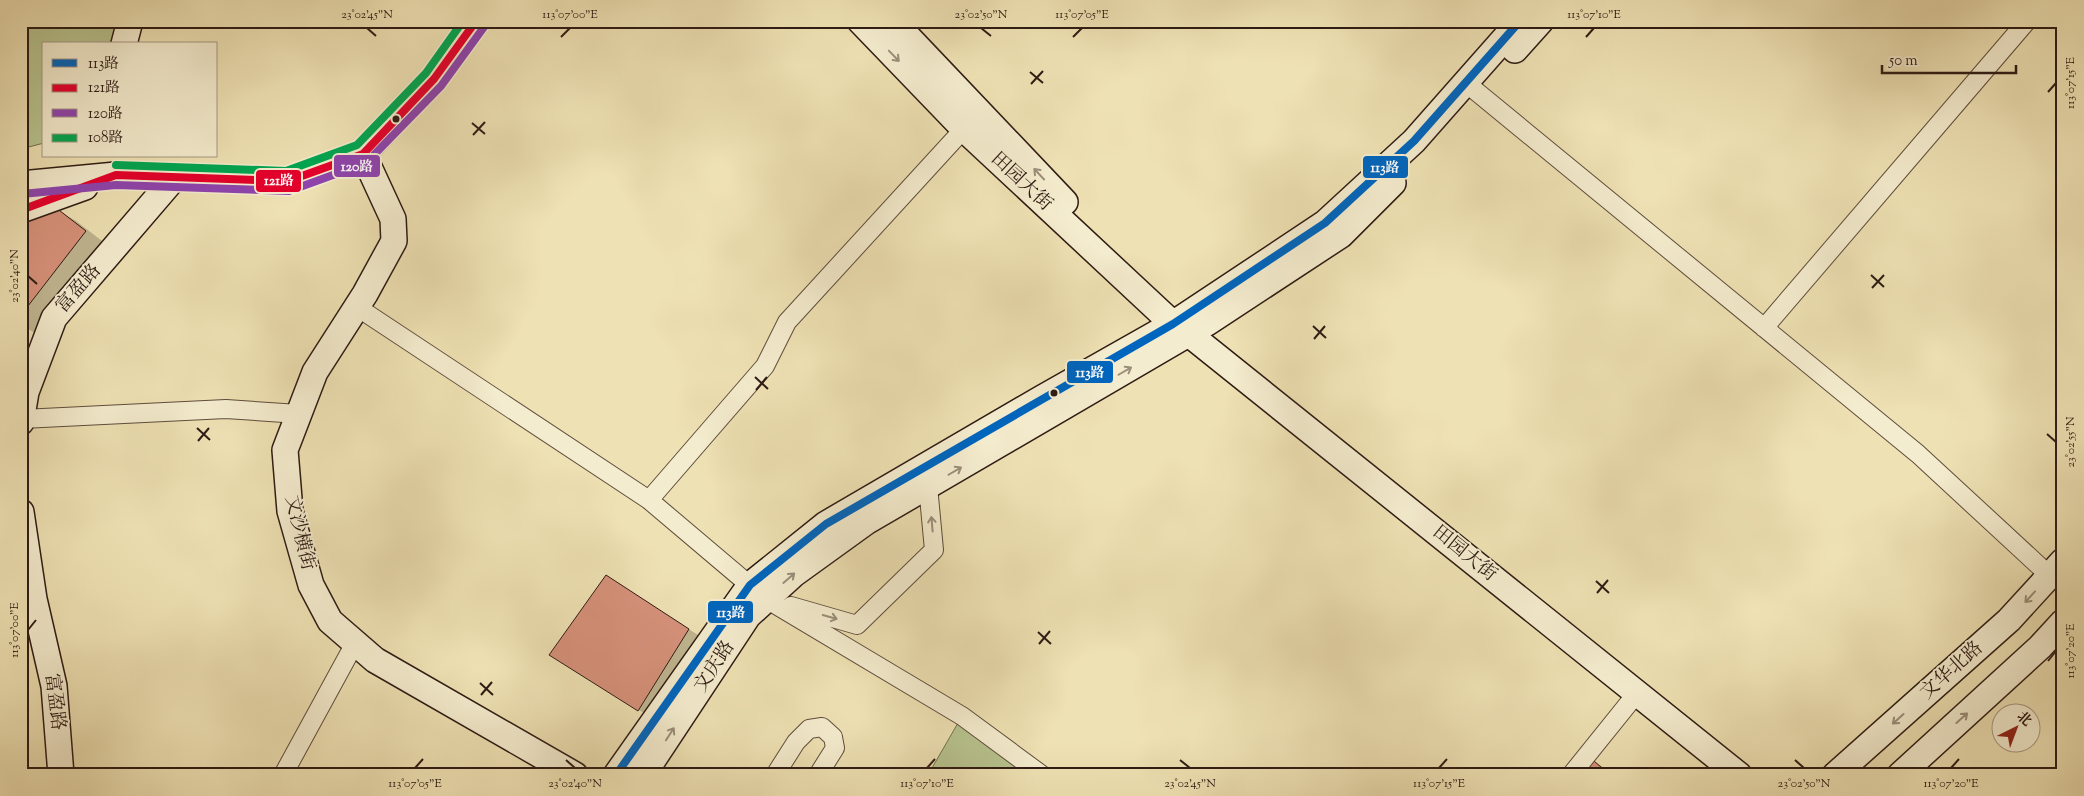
<svg xmlns="http://www.w3.org/2000/svg" width="2084" height="796" font-family="'Sorts Mill Goudy','Noto Serif SC',serif">
<rect width="100%" height="100%" fill="#eee1b3"/>
<filter id="stains"><feTurbulence type="fractalNoise" baseFrequency=".004" numOctaves="4"/><feColorMatrix values="0 0 0 0 .2 0 0 0 0 .09 0 0 0 0 .02 0 0 0 .5 -.17"/></filter>
<radialGradient id="worn" r=".72"><stop offset=".6" stop-color="#630" stop-opacity="0"/><stop offset="1" stop-color="#630" stop-opacity=".3"/></radialGradient>
<path fill="#b7c38e" stroke="#726f51" d="M21,21H118L110,44H44V143L21,149Z
M962,716L1035,775H928Z"/>
<path fill="#0003" d="M55,209L76,221L106,244L37,334L21,325V225Z
M606,576L709,642L659,722L639,710Z
M1595,762L1616,775H1585Z"/>
<path fill="#d6917a" stroke="#2e1b14" d="M55,207L86,231L21,315V224Z
M606,575L689,629L638,711L549,655Z
M1594,761L1610,775H1583Z"/>
<g fill="none" stroke-linecap="round" stroke-linejoin="round">
<defs>
<path id="street" d="M1466,83L1918,454L2049,575
M357,307L649,500L766,599L962,716L1042,775
M1764,328L2027,21
M22,419L226,409L299,414
M649,500L765,366L787,322L972,120
M791,606L857,625L934,550L928,486
M283,775L355,643
M775,775L796,742L809,729L822,727L833,737L835,748L818,775
M1571,775L1637,693"/>
<path id="secondary" d="M860,21L964,129L1173,324L1189,334L1739,775
M893,21L1065,202
M124,44L130,21
M1515,50L1541,21
M363,154L393,219L394,241L365,294L315,372L285,450L290,511L311,585L330,621L375,660L575,775
M21,184L116,175L288,181L363,154L434,79L476,21
M21,210L85,187
M21,422L26,392L54,318L175,177
M21,512L34,599L54,686L61,775
M616,775L750,585L826,524L1042,398L1173,324L1325,223L1414,141L1520,21
M643,775L748,616L794,574L866,522L1207,323L1341,235L1393,183
M1835,775L2009,620L2063,561
M1900,775L2040,647L2063,622"/>
</defs>
<use href="#street" stroke="#5e4c3c" stroke-width="20"/>
<use href="#secondary" stroke="#2e1b14" stroke-width="28"/>
<use href="#street" stroke="#f4ecce" stroke-width="18"/>
<use href="#secondary" stroke="#f4ecce" stroke-width="25"/>
<defs>
<path id="bus-1" d="M616,775L750,585L826,524L1173,324L1325,223L1414,141L1520,21"/>
<path id="bus-2" d="M21,210L116,175L288,181L363,154L434,79L476,21"/>
<path id="bus-3" d="M22,194L116,185L289,191L366,163L441,86L484,27"/>
<path id="bus-4" d="M116,165L286,171L357,145L426,73L463,21"/>
</defs>
<use href="#bus-1" stroke="#f4ecce" stroke-width="11"/>
<use href="#bus-2" stroke="#f4ecce" stroke-width="11"/>
<use href="#bus-3" stroke="#f4ecce" stroke-width="11"/>
<use href="#bus-4" stroke="#f4ecce" stroke-width="11"/>
<use href="#bus-1" stroke="#0065bd" stroke-width="8"/>
<use href="#bus-2" stroke="#e4002b" stroke-width="8"/>
<use href="#bus-3" stroke="#8e44ad" stroke-width="8"/>
<use href="#bus-4" stroke="#00a651" stroke-width="8"/>
</g>
<defs><path id="oneway-shaft" d="M-6 0H5M1.5-3L5.5 0L1.5 3" fill="none" stroke-width="1.6" stroke-linecap="round" stroke-linejoin="round" transform="scale(1.25)"/></defs>
<g stroke="#9b8e7a">
<use href="#oneway-shaft" transform="translate(894 56) rotate(46)"/>
<use href="#oneway-shaft" transform="translate(1039 174) rotate(-133)"/>
<use href="#oneway-shaft" transform="translate(1125 371) rotate(-30)"/>
<use href="#oneway-shaft" transform="translate(955 471) rotate(-30)"/>
<use href="#oneway-shaft" transform="translate(932 524) rotate(-95)"/>
<use href="#oneway-shaft" transform="translate(789 578) rotate(-41)"/>
<use href="#oneway-shaft" transform="translate(2030 597) rotate(132)"/>
<use href="#oneway-shaft" transform="translate(830 617) rotate(16)"/>
<use href="#oneway-shaft" transform="translate(1962 718) rotate(-42)"/>
<use href="#oneway-shaft" transform="translate(1898 719) rotate(138)"/>
<use href="#oneway-shaft" transform="translate(670 734) rotate(-57)"/>
</g>
<path fill="none" stroke="#2e1b14" stroke-width="2" d="M367,28L376,36M981,28L991,36M561,37L570,28M1073,37L1082,28M1586,37L1594,28M1030,72L1043,83M1031,84L1043,71M2048,92L2056,83M472,123L485,134M473,135L485,122M1871,275L1884,287M28,276L37,284M1872,288L1884,275M1313,326L1326,338M1314,339L1325,326M755,377L768,389M756,390L767,377M197,428L210,440M2047,434L2056,442M198,441L209,428M1596,581L1609,593M1597,593L1608,580M28,630L36,620M1038,632L1051,644M1039,644L1050,631M2048,661L2056,651M480,683L493,695M481,695L492,682M566,760L575,768M1180,760L1190,768M1795,760L1804,768M415,768L423,759M927,768L935,759M1439,768L1447,759M1951,768L1959,759"/>
<g fill="#2e1b14" stroke="#f4ecce" stroke-width="2">
<circle cx="396" cy="119" r="4.5"/>
<circle cx="1054" cy="393" r="4.5"/>
</g>
<g text-anchor="middle" dominant-baseline="central" stroke-width="4" stroke-linejoin="round" paint-order="stroke">
<g font-size="19" fill="#2e1b14" stroke="#f4ecce">
<text transform="translate(1021 182) rotate(43)">田园大街</text>
<text transform="translate(79 289) rotate(-49)">富盈路</text>
<text transform="translate(299 533) rotate(77)">文沙横街</text>
<text transform="translate(1464 554) rotate(39)">田园大街</text>
<text transform="translate(715 667) rotate(-57)">文庆路</text>
<text transform="translate(1952 671) rotate(-42)">文华北路</text>
<text transform="translate(54 702) rotate(83)">富盈路</text>
</g>
</g>
<g stroke="#f4ecce" stroke-width="2">
<rect x="333" y="154" width="48" height="24" rx="5" fill="#8e44ad"/>
<rect x="1362" y="155" width="47" height="24" rx="5" fill="#0065bd"/>
<rect x="255" y="169" width="47" height="24" rx="5" fill="#e4002b"/>
<rect x="1066" y="360" width="48" height="24" rx="5" fill="#0065bd"/>
<rect x="707" y="600" width="47" height="24" rx="5" fill="#0065bd"/>
</g>
<g font-size="14" text-anchor="middle" font-weight="bold" fill="#fff">
<text x="357" y="171">120路</text>
<text x="1385" y="172">113路</text>
<text x="279" y="185">121路</text>
<text x="1090" y="377">113路</text>
<text x="731" y="617">113路</text>
</g>
<rect width="2084" height="796" fill="none" stroke="#eee1b3" stroke-width="55"/>
<rect x="42" y="42" width="175" height="115" fill="#f4ecce" stroke="#a59884"/>
<rect x="52" y="59" width="25" height="8" fill="#0065bd" stroke="#a59884"/>
<text x="88" y="68" font-size="15" fill="#2e1b14">113路</text>
<rect x="52" y="84" width="25" height="8" fill="#e4002b" stroke="#a59884"/>
<text x="88" y="92" font-size="15" fill="#2e1b14">121路</text>
<rect x="52" y="109" width="25" height="8" fill="#8e44ad" stroke="#a59884"/>
<text x="88" y="118" font-size="15" fill="#2e1b14">120路</text>
<rect x="52" y="134" width="25" height="8" fill="#00a651" stroke="#a59884"/>
<text x="88" y="142" font-size="15" fill="#2e1b14">108路</text>
<g transform="translate(2016 728) rotate(42)"><circle r="24" fill="#f4ecce" stroke="#a59884"/>
<path d="M0-4L9 19L0 12L-9 19Z" fill="#8f2418"/>
<text y="-8" font-size="14" font-weight="bold" text-anchor="middle" fill="#2e1b14">北</text>
</g>
<path d="M1882 65v8h134v-8" fill="none" stroke="#2e1b14" stroke-width="2.5"/>
<text x="1889" y="65" font-size="15" fill="#2e1b14" stroke="#f4ecce" stroke-width="4" paint-order="stroke">50 m</text>
<rect x="28" y="28" width="2028" height="740" fill="none" stroke="#2e1b14" stroke-width="2"/>
<g font-size="12" text-anchor="middle" fill="#2e1b14">
<text x="367" y="18">23°02'45"N</text>
<text x="570" y="18">113°07'00"E</text>
<text x="981" y="18">23°02'50"N</text>
<text x="1082" y="18">113°07'05"E</text>
<text x="1594" y="18">113°07'10"E</text>
<text transform="translate(2070 83) rotate(-90)" y="4">113°07'15"E</text>
<text transform="translate(14 276) rotate(-90)" y="4">23°02'40"N</text>
<text transform="translate(2070 442) rotate(-90)" y="4">23°02'55"N</text>
<text transform="translate(14 630) rotate(-90)" y="4">113°07'00"E</text>
<text transform="translate(2070 651) rotate(-90)" y="4">113°07'20"E</text>
<text x="415" y="787">113°07'05"E</text>
<text x="575" y="787">23°02'40"N</text>
<text x="927" y="787">113°07'10"E</text>
<text x="1190" y="787">23°02'45"N</text>
<text x="1439" y="787">113°07'15"E</text>
<text x="1804" y="787">23°02'50"N</text>
<text x="1951" y="787">113°07'20"E</text>
</g>
<rect width="100%" height="100%" filter="url(#stains)"/>
<rect width="100%" height="100%" fill="url(#worn)"/>
</svg>
